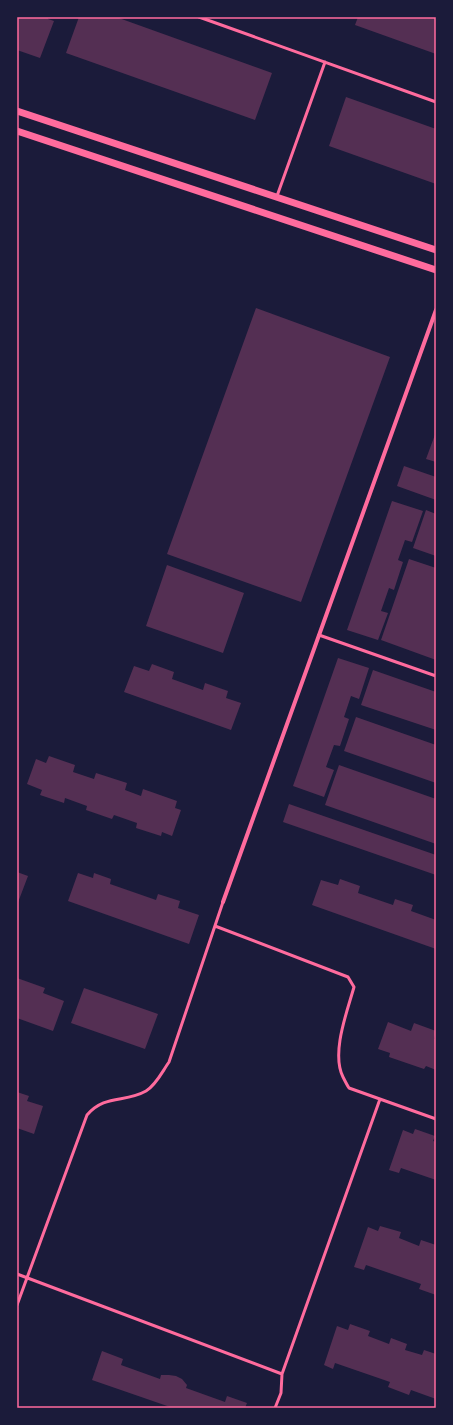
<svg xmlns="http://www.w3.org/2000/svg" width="453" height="1425" font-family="'Roboto Serif',serif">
<rect width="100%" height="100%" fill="#1b1b3a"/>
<path fill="#542f53" d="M17,17H48V19L54,21L40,58L17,50Z
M79,17H116L272,73L255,120L66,53Z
M358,17H436V54L355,25Z
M346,97L436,129V184L329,146Z
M256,308L390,357L301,602L167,554Z
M436,432V462L426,459Z
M404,466L436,477V500L397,486Z
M392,501L423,511L412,542L405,540L398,560L403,562L394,590L389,588L381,611L388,613L378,640L347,630Z
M426,510L436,514V556L413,548Z
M409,559L436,568V660L381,640Z
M167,565L244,593L223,653L146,626Z
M338,658L369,668L359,699L351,696L344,717L349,719L340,746L334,745L326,767L334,770L324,797L293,786Z
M152,664L174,672L172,679L203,690L205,683L228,691L226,698L241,703L231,730L124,692L134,666L149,671Z
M373,670L436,692V730L361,705Z
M356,717L436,745V783L344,751Z
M49,756L75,765L73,772L94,779L96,773L127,783L125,790L141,796L143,789L177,801L175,808L181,810L172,836L162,832L161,836L136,828L137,823L114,815L112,819L86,810L87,806L65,798L64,803L40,795L42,790L27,784L36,759L46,763Z
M339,765L436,799V844L325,805Z
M289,804L436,855V875L283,822Z
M17,872L28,876L17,905Z
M78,873L93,878L94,873L111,879L110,884L156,900L158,894L180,901L178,908L199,915L189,944L68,901Z
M340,879L360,886L358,893L393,905L395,899L413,905L411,911L436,920V949L312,905L321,880L338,885Z
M17,978L45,988L43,993L64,1001L53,1031L17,1018Z
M84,988L158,1014L145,1049L71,1023Z
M388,1022L411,1031L414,1023L436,1031L434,1039H436V1070L426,1066L424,1069L389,1057L390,1053L378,1049Z
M17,1092L29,1096L27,1101L43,1106L34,1134L17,1128Z
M415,1129L435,1136L433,1141L436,1142V1180L401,1168L399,1173L389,1170L403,1130L413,1134Z
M380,1226L401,1232L399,1238L419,1246L421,1240L436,1245V1295L419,1289L421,1284L366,1265L364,1270L354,1267L368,1227L378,1231Z
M350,1324L370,1331L368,1336L389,1344L391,1338L407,1344L405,1350L422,1355L424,1350L436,1354V1399L411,1390L409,1395L388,1387L390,1382L335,1363L333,1369L324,1365L337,1326L348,1330Z
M102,1351L123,1359L121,1365L160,1379L161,1375H169L176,1376L182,1379L187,1385L186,1388L225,1402L227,1396L247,1403L245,1408H173L92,1380Z"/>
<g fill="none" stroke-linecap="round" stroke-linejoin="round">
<path stroke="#ff6b9d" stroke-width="3" d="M199,17L436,102
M277,196L325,62
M319,635L436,676
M215,926L348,977L354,987C347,1012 331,1053 343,1077C345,1081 347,1085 349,1088L436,1119
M17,1274L282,1374
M17,1305L87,1115C105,1094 125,1103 146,1091C156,1085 162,1072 169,1062L223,902
M275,1408L281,1393L282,1374L380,1099"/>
<path stroke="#ff6b9d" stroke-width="4" d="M223,902L436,310"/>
<path stroke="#ff6b9d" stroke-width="7" d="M17,111L436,250
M17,131L436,270"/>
</g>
<rect width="453" height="1425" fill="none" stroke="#1b1b3a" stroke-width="36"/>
<rect x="18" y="18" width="417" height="1389" fill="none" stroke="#ff6b9d" stroke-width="1.5"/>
</svg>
